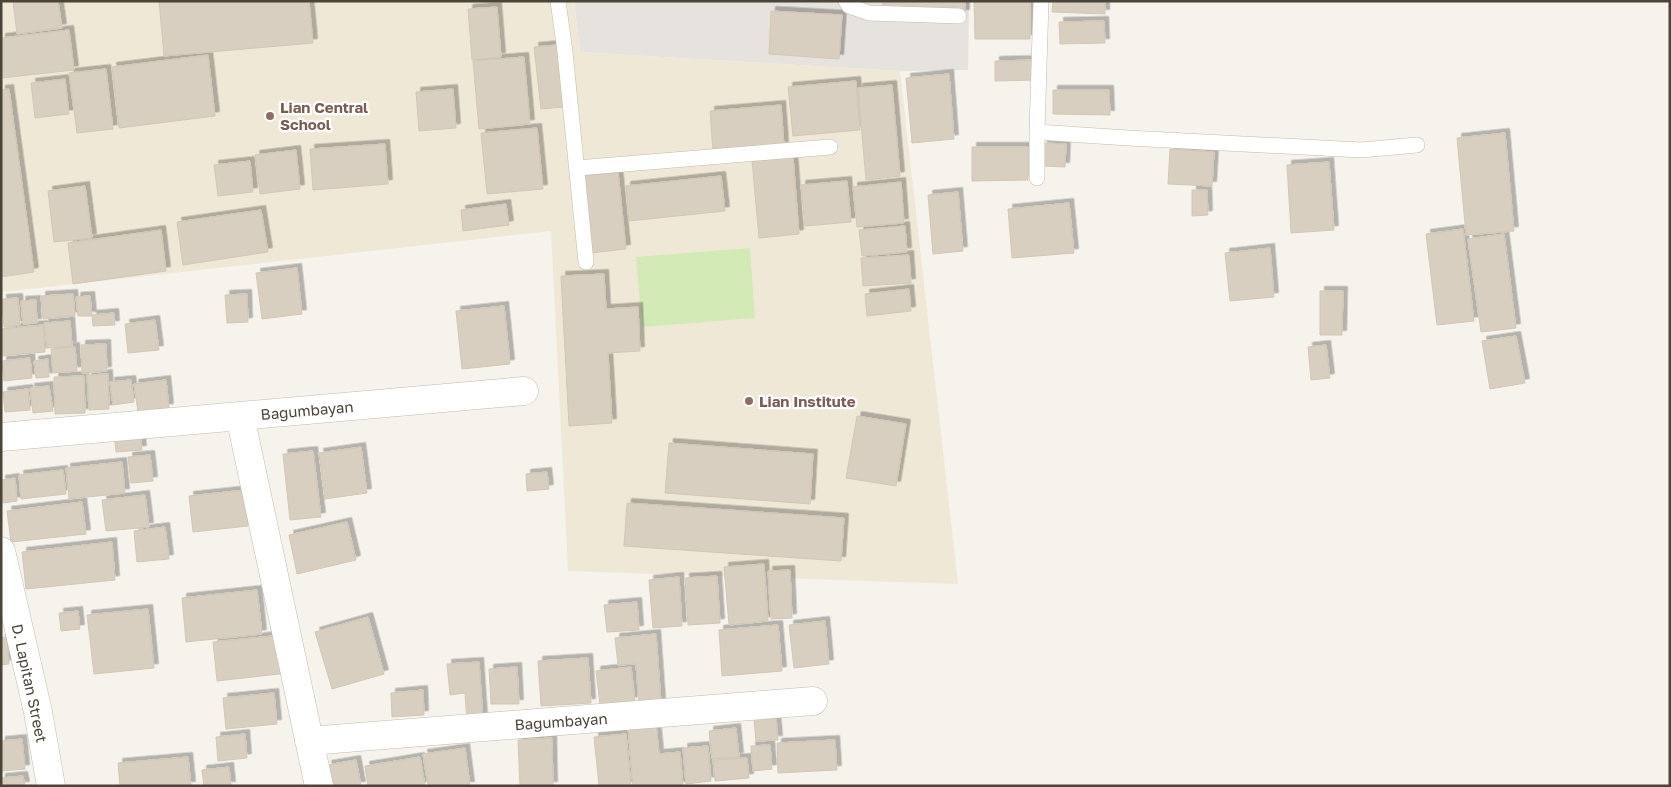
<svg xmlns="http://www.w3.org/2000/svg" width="1671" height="787" font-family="'Golos Text',sans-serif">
<defs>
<filter id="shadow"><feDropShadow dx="4.5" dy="-4.5" stdDeviation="0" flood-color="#0004"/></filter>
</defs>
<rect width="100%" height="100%" fill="#f6f3ec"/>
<path fill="#e6e2dd" d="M574,1H969L968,70L900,71L580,52Z"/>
<path fill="#efe8d6" d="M1,1H574L580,52L900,71L958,584L568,571L551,231L1,292Z"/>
<path fill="#d2eab5" d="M750,248L755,318L642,327L636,257Z"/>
<path fill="#d8cfc1" stroke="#d3c7b4" filter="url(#shadow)" d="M13,1H58L62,28L17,34Z
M159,1H309L313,43L164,56Z
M883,1H965V14L883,13Z
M974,1H1030V39H975Z
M1053,1H1105V14L1052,12Z
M497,7L501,57L472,60L468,9Z
M771,11L842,15L839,59L769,54Z
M1104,21L1105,43L1060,44L1059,22Z
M69,30L74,70L1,78V38Z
M557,45L563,107L541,109L534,47Z
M208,55L215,116L119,128L112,67Z
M524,57L530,124L479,129L473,61Z
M1036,60L1037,80L995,81V61Z
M106,69L113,129L77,133L69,73Z
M949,74L954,139L912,143L906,78Z
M65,79L69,114L35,118L31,83Z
M856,81L860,130L793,136L788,87Z
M892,85L900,176L866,180L858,88Z
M9,89L34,272L1,277V90Z
M453,89L456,128L419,131L416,92Z
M1053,90H1109L1110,115L1053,114Z
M781,105L784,146L713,152L710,111Z
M537,128L543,189L487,194L481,133Z
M1505,133L1514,231L1466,235L1457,138Z
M1043,143L1066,144L1065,167L1042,166Z
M385,144L388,184L313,190L310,149Z
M972,147H1028V180L972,181Z
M1170,149L1214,152L1212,186L1168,184Z
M296,150L300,189L260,194L255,155Z
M793,156L799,234L759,238L752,160Z
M250,161L253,192L218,196L214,165Z
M1329,162L1334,230L1291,233L1287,165Z
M618,172L626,249L590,253L582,176Z
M721,176L725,211L629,221L626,186Z
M847,181L851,222L805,226L801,185Z
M901,182L904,223L857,227L853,187Z
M85,186L92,238L54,242L48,191Z
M1192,190H1207L1208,215L1192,216Z
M958,192L963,251L933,254L928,195Z
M1069,203L1074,253L1012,258L1008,209Z
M506,204L509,225L463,231L461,210Z
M261,210L268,252L183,265L177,222Z
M905,226L907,252L862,256L859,230Z
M1463,229L1474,321L1437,325L1426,234Z
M161,230L166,271L73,284L68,243Z
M1504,234L1516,328L1481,332L1468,239Z
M1270,248L1274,297L1230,301L1225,253Z
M909,255L911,283L863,286L861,258Z
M297,268L302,314L262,319L256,273Z
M604,274L606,309L638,307L640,351L608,353L612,423L569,426L561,276Z
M909,289L911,311L867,316L865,294Z
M1320,291H1343L1342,335H1320Z
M73,294L75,316L43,319L41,296Z
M247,294L248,322L227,323L225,295Z
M90,296L92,316H78L76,297Z
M18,298L20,325L4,327L2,299Z
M36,300L37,323L23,324L21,301Z
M504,306L510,364L462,369L456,311Z
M114,313L115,325L93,326L92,315Z
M155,320L159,350L128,353L125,324Z
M70,321L72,346L47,348L44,323Z
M43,325L45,352L1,356V329Z
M1516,336L1525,383L1490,389L1482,341Z
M106,344L107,371L82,373L81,345Z
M1326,345L1330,378L1311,380L1308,347Z
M75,347L77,371L53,373L51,349Z
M30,358L32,378L4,381L2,361Z
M48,359L49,377L36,378L34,361Z
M108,374L109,409L89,410L87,375Z
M84,376L85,413L55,414L54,377Z
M131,380L134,402L113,405L110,382Z
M166,380L169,408L138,412L134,384Z
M49,386L53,411L33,413L30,388Z
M28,389L30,410L5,412L3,392Z
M857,416L906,424L896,486L846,478Z
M140,431L142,450L116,452L114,433Z
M669,443L813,454L810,504L665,493Z
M361,447L367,493L325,499L319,453Z
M313,451L321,517L290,520L283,454Z
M150,455L153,481L131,483L128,457Z
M122,462L125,493L69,499L66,468Z
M63,470L66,494L21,499L19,475Z
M547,472L549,489L527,491L526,474Z
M15,478L17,501L3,503L1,480Z
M245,490L248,526L193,532L189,496Z
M145,495L149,527L106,531L102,500Z
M82,502L86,534L11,542L7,511Z
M627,503L844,518L841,561L624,546Z
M347,522L356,560L297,574L289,535Z
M165,527L169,559L137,562L134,531Z
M112,542L115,580L26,589L22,552Z
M764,564L768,621L729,625L724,567Z
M790,570L792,618L771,619L768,571Z
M717,576L720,623L688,625L685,578Z
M679,577L682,626L653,628L649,580Z
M257,590L262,634L186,642L182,598Z
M637,602L639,630L607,632L604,605Z
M148,609L154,668L94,674L87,615Z
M78,611L80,629L61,631L59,613Z
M368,617L384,674L332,689L315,632Z
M825,621L829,664L794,668L789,625Z
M778,625L782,671L722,676L719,630Z
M656,634L661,703L639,706L636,664L618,665L615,638Z
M283,635L288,673L217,681L213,642Z
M7,637L9,664L1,665V638Z
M588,658L591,703L541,706L538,661Z
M479,662L483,720L467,722L465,693L450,695L447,664Z
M517,667L519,704H491L489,669Z
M631,667L635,701L600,705L596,671Z
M423,690L424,715L392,717L391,693Z
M274,693L277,724L226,729L223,698Z
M776,717L778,740L756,741L754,719Z
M656,724L659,754L680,752L683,786H633L628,726Z
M736,728L739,757L712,759L709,731Z
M245,734L247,758L218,761L216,737Z
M626,734L631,786H599L594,737Z
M552,738L553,786H520L518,740Z
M22,739L25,769L1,771V741Z
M835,740L837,770L778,773L777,743Z
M770,745L772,769L753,771L751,746Z
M708,746L711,781L686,784L683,748Z
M465,748L470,786H428L423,754Z
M188,757L191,786H120L118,763Z
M420,757L425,786H368L365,766Z
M747,758L749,778L715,781L713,760Z
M356,760L361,786H331L327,765Z
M229,767L231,786H204L202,770Z
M23,776L25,786H1V778Z"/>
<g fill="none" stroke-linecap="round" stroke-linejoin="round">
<defs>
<path id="service" d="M558,1L565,52L586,262
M846,1L849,6L869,13L959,16
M1037,132L1128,138L1361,150L1417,145
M577,168L830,147
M1037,178V132L1041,1"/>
<path id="minor" d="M240,416L319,786
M1,437L524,391
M1,551L38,712L51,786
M309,741L813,701"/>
</defs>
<use href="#service" stroke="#c2bbae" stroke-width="16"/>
<use href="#minor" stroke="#c2bbae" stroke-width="29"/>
<use href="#service" stroke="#fff" stroke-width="15"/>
<use href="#minor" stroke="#fff" stroke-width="28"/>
</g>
<g fill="#8d6e63" stroke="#fff" stroke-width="2">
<circle cx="270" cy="116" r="5"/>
<circle cx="749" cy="401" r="5"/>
</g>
<g text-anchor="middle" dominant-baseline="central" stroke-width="4.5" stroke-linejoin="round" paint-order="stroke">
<g font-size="15" font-weight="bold" fill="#785e54" stroke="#fff" text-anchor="start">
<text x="280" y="107">Lian Central<tspan x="280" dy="17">School</tspan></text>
<text x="759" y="401">Lian Institute</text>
</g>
<g font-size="15" fill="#4b4439" stroke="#fff">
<text transform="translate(307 410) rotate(-5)">Bagumbayan</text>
<text transform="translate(30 683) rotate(78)">D. Lapitan Street</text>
<text transform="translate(561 721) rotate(-4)">Bagumbayan</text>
</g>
</g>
<rect width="1671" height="787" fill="none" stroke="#4b4439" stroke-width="5"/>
</svg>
